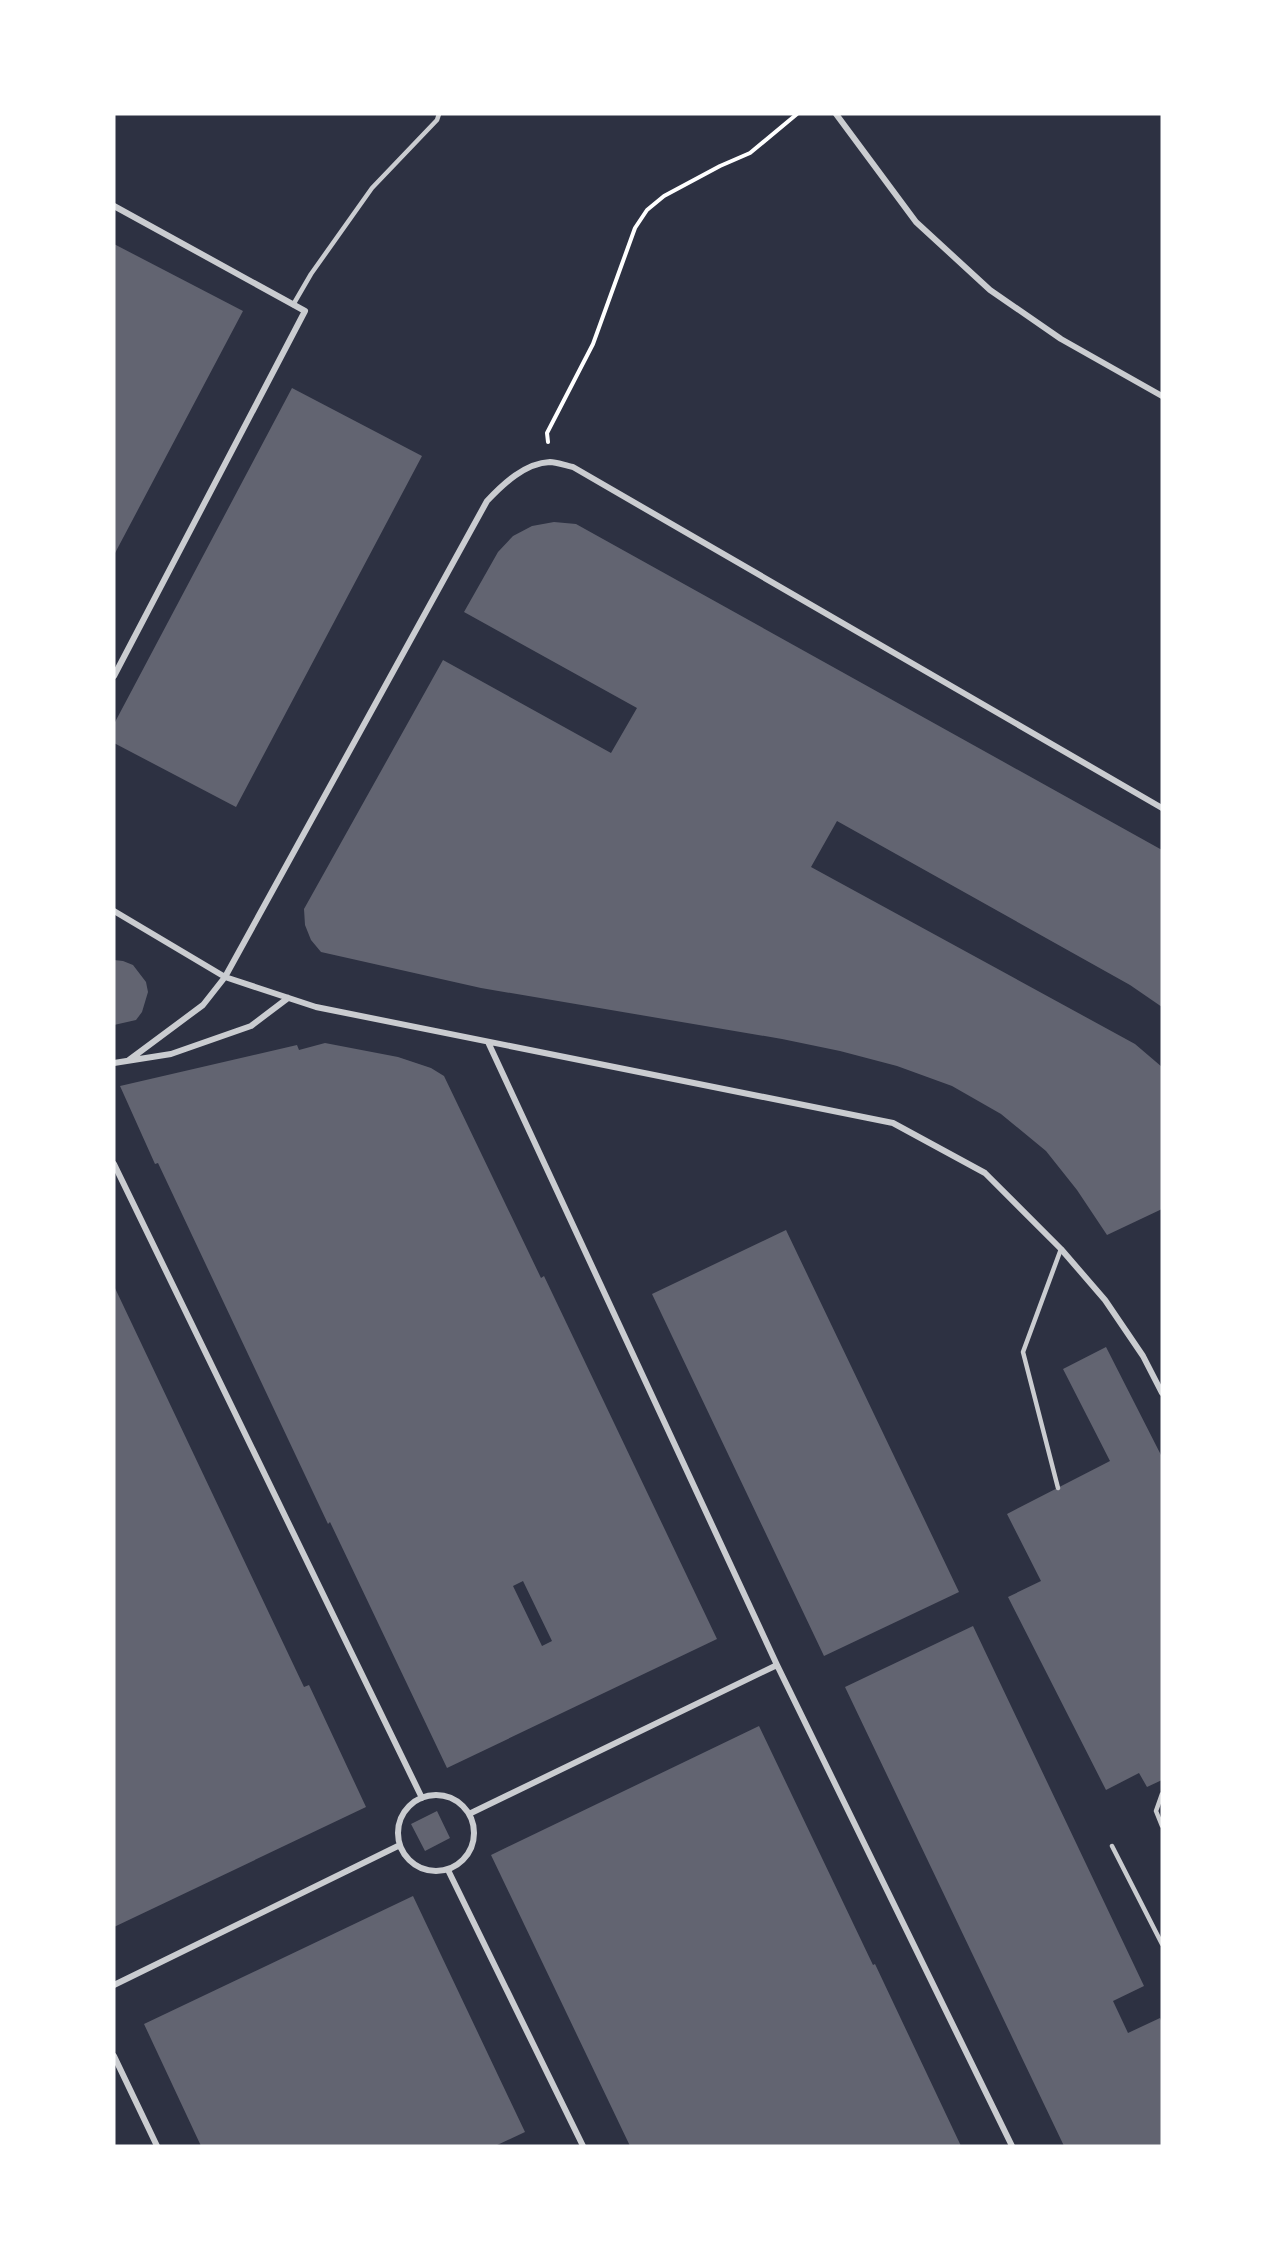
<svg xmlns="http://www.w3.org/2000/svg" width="1276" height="2260" font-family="Figtree,sans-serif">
<rect width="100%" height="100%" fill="#2d3142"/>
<path fill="#626471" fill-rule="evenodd" d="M114,244L243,311L114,555Z
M292,388L422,456L236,807L114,743V724Z
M554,522L576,524L1162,850V1007L1130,985L837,821L811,867L1135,1044L1162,1067V1209L1107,1235L1077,1190L1046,1151L1001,1114L952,1086L897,1066L840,1051L782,1039L481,988L321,952L311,940L305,925L304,909L443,660L611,753L637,708L464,612L498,552L513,536L532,526Z
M114,960L123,961L133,965L146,982L148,992L142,1012L136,1020L114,1025Z
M325,1043L398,1057L431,1068L444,1076L541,1278L544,1276L717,1639L447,1768L330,1522L328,1524L158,1163L155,1164L120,1086L297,1045L299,1050ZM523,1581L552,1641L542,1646L513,1586Z
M786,1230L959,1592L824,1656L652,1294Z
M114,1286L304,1687L309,1685L366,1807L114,1927Z
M1106,1347L1162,1457V1780L1147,1787L1139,1773L1106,1790L1008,1597L1041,1581L1007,1514L1110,1461L1063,1369Z
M973,1626L1144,1986L1113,2001L1128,2033L1160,2018L1162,2023V2146H1064L845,1687Z
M759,1726L873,1965L875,1964L961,2146H630L491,1855Z
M437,1811L450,1838L425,1851L411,1824Z
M413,1896L525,2132L495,2146H201L144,2024Z"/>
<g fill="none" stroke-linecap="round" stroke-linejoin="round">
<path stroke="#fff" stroke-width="4" d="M548,442L547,433L593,344L635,228L647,210L664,196L720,166L750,153L797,114"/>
<path stroke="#caccd0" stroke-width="4.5" d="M293,305L311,274L372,188L437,120L439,114
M1058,1488L1023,1352L1061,1249
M1162,1794L1156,1811L1162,1826
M1112,1846L1162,1944"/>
<path stroke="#caccd0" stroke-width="6" d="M836,114L916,222L990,290L1061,339L1162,396
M114,206L305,311L114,676
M114,911L225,977L316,1007L893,1123L985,1173L1061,1249L1105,1300L1143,1356L1162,1393
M488,1042L777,1665L1012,2146
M129,1060L203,1005L225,977L487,501C503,484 525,463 550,462C557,462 566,466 573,467L1162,808
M114,1063L171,1054L251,1026L288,998
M114,1164L422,1798
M398 1833a38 38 0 1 1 76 0a38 38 0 1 1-76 0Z
M469,1814L777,1665
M448,1870L583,2146
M114,1985L400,1845
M114,2056L157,2146"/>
</g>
<rect width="1276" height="2260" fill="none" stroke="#ffffff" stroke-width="231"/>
</svg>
